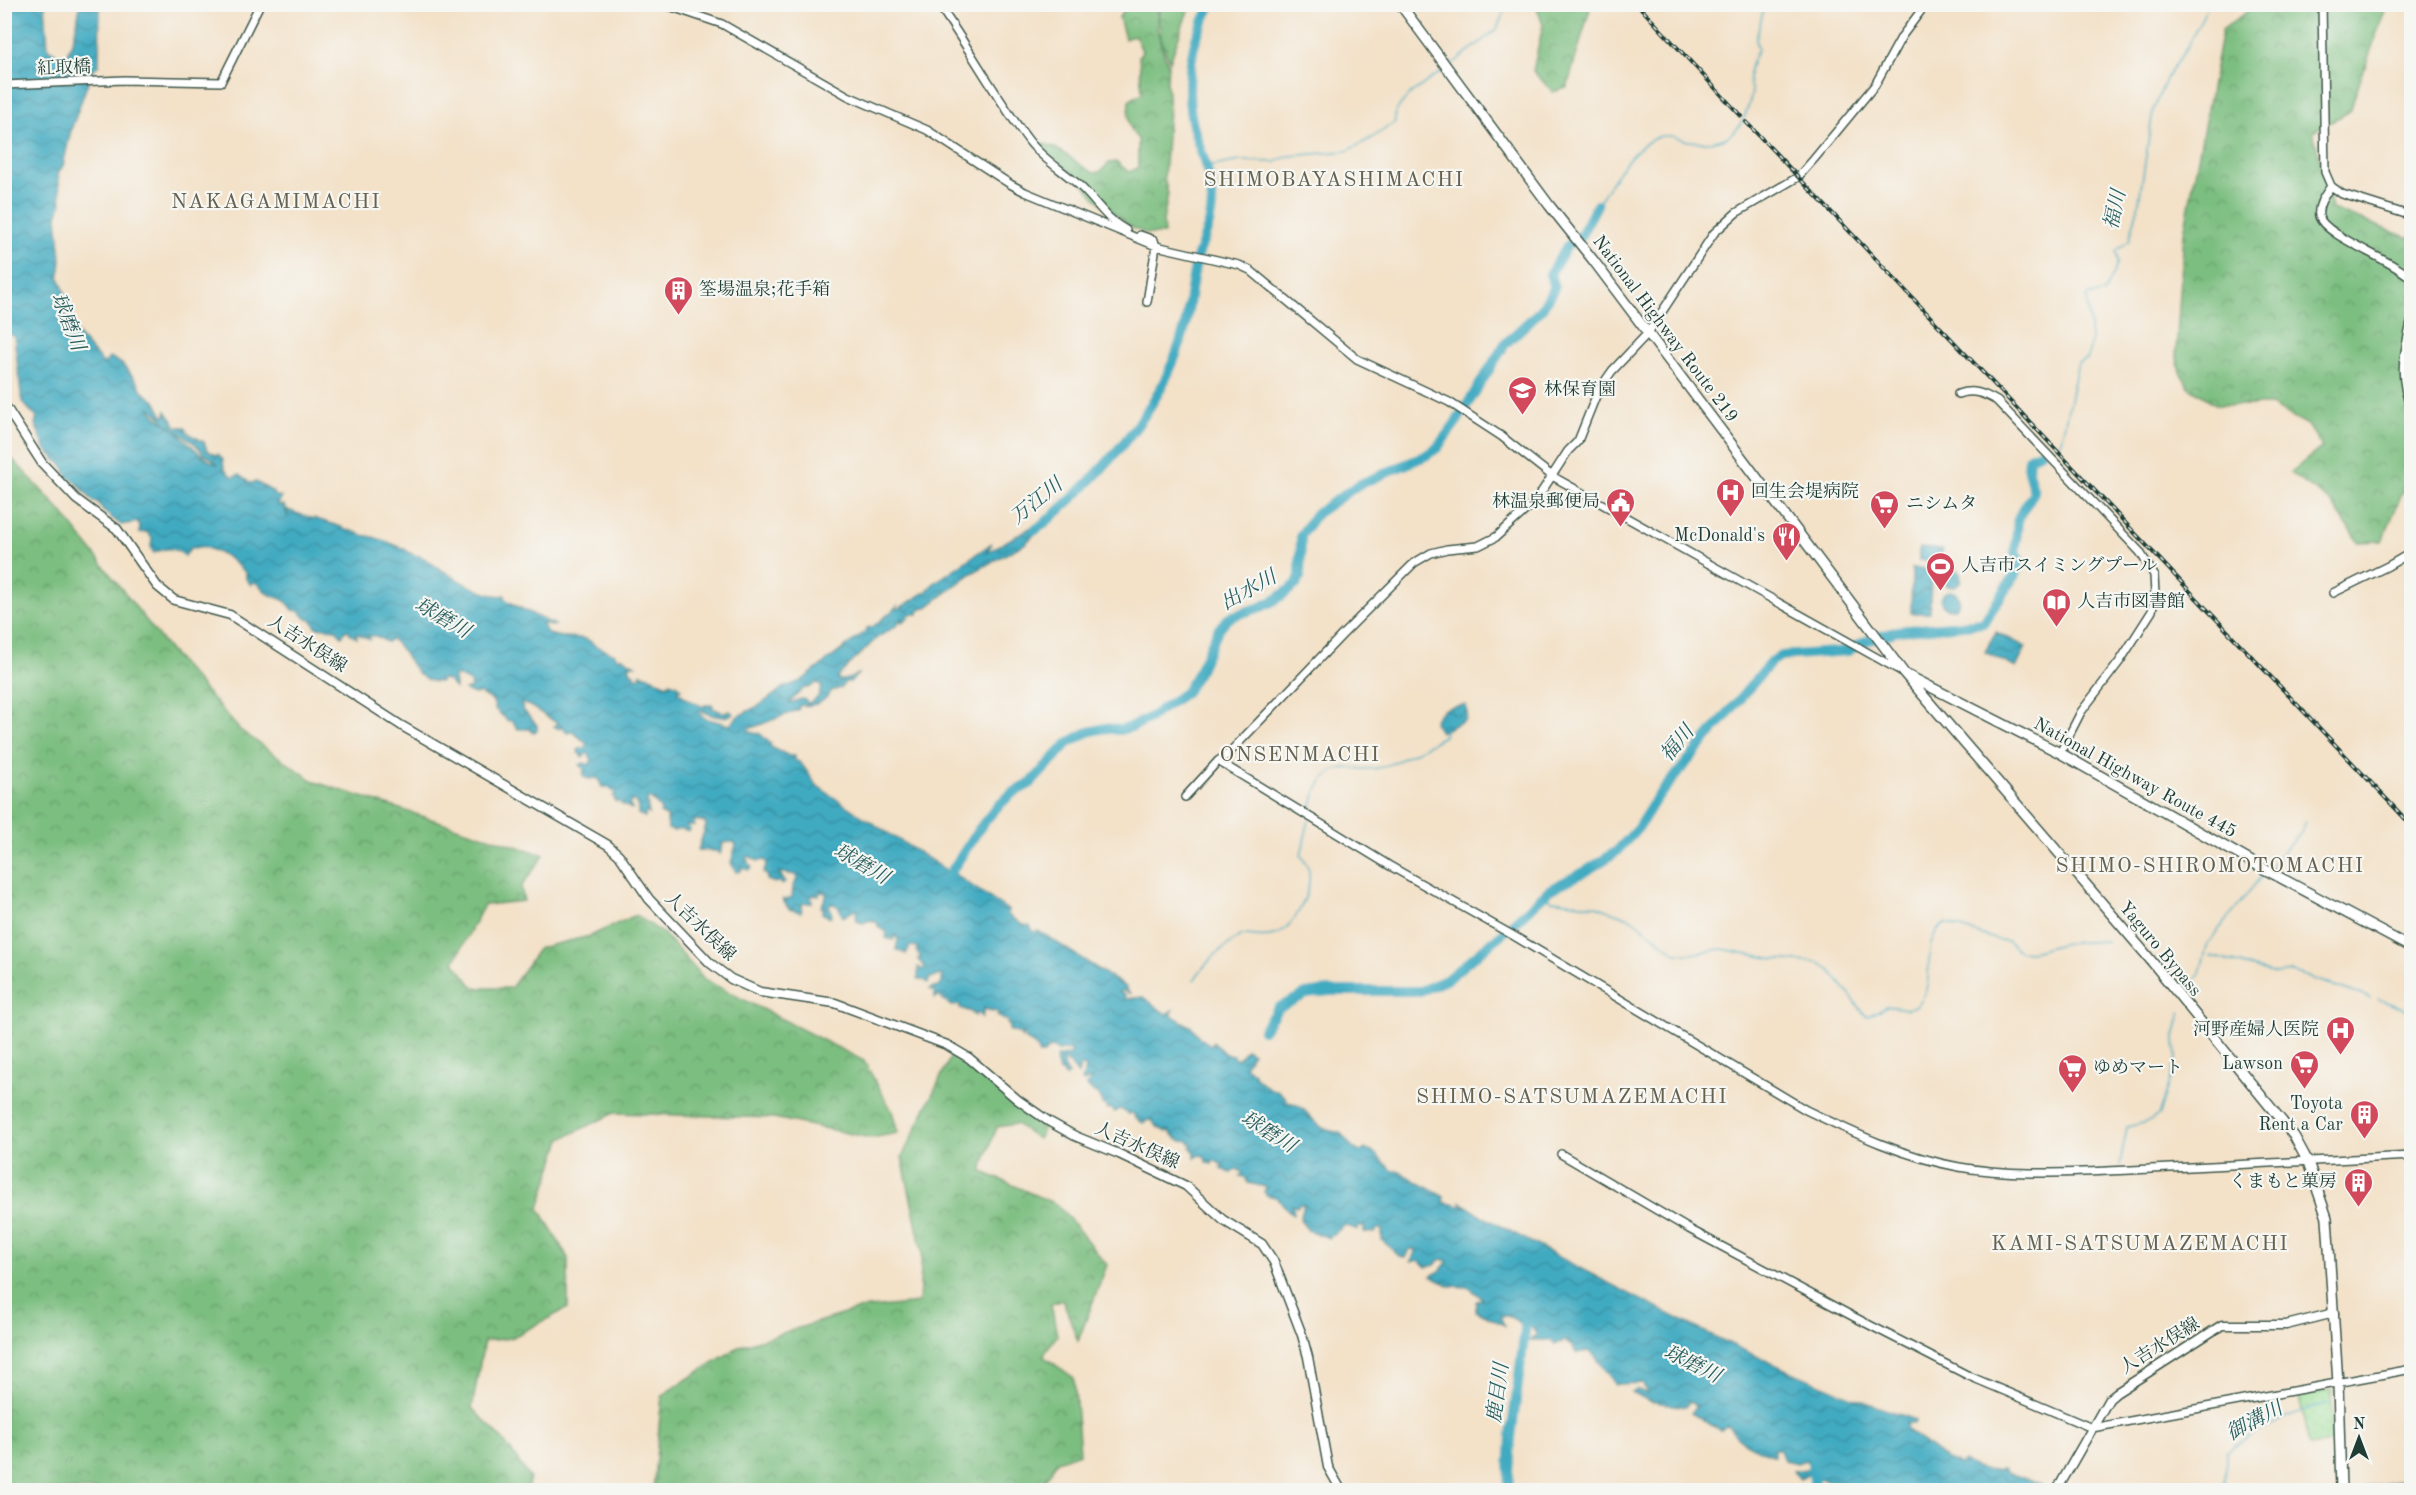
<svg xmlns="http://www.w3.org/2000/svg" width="2416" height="1495" font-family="'Old Standard TT','Noto Serif JP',serif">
<defs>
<pattern id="forest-crowns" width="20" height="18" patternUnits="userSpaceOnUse" patternTransform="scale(1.5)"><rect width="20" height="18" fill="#7cbe80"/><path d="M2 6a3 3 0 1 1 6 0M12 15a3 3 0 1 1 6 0" fill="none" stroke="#659c6a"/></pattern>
<pattern id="park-dots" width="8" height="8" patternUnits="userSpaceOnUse" patternTransform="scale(1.5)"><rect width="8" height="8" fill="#9bdf97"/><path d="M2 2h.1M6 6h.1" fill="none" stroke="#85c083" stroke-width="1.8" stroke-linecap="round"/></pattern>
<pattern id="water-waves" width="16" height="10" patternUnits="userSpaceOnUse" patternTransform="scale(1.5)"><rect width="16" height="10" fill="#41aac1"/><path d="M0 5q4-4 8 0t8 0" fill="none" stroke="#368c9e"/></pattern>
</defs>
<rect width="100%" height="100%" fill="#f6f6f2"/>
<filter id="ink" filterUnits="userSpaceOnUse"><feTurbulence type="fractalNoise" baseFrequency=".0167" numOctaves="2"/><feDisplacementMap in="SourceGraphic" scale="12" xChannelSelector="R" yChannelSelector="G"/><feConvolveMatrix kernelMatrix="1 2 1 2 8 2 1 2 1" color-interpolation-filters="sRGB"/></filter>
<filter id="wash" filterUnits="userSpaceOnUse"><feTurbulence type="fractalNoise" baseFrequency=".008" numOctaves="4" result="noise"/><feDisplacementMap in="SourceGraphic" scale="24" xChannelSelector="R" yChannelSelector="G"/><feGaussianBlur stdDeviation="1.35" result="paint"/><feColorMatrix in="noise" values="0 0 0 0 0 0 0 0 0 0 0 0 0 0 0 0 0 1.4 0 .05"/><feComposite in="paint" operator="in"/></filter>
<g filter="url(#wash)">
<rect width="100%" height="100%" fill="#f3e1c8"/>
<path fill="url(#forest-crowns)" stroke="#4e7e5a" stroke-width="1.5" d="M1127,5H1157V29L1164,55L1168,63L1167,82L1169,109L1164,178L1168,194L1163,221L1164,234H1147L1131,227L1094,197L1081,180L1037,147L1034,142C1061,145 1072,162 1094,173L1100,172L1109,163L1117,162L1129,172L1138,168V139C1127,128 1128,117 1129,101L1142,93L1139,57L1142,51L1135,35L1125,39L1119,17Z
M1159,5H1190L1170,61C1160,45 1158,23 1159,5Z
M1536,5H1591L1567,88L1553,92L1533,71L1543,25Z
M2256,5H2387L2349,112L2313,131L2332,209L2409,238L2411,234V504L2405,487L2382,541L2358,542L2331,502L2290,473L2322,447L2308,425L2271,405H2217L2189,387L2180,372L2176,352L2184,233L2222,30Z
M4,450L60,510L170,651L240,730L315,782L544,855L521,887L524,901L484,905L454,962L474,988H511L539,948L590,936L636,915L664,934L705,980L864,1061L892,1111L898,1133L871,1138L774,1118L614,1113L561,1139L539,1208L568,1258V1308L511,1338L484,1341L472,1408L503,1440L530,1478L527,1490H5Z
M952,1054L1044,1128L1038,1139L1016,1124L997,1127L981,1171L1058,1205L1107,1265L1078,1341L1063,1300L1051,1304L1057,1335L1043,1356L1074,1378L1080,1453L1057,1461L1039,1490H653L662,1395L740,1346L860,1309L919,1303L922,1251L902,1157Z"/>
<path fill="url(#park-dots)" stroke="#5d8e66" stroke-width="1.5" d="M2332,1390L2331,1442L2309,1445L2299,1396Z"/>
<path fill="url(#water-waves)" stroke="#30747a" stroke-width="1.5" fill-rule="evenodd" d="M10,5H45L48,48L64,60C74,42 77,25 80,5H100L99,65L93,69L86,88L71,130L63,166L58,173L61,204L57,216L61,260L59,277L66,296L65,315L74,331L104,364L110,357L122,364L138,383L143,392L155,401L163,416H166V411L177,427H185L188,433L204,442L207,450L215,455L218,454L223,460L224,469L232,477L239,475L250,483L256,482L273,492V495L281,497L278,506L284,505L287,516L288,513L286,509C297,515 304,514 313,519L314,518L344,528L346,530C355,530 360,536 368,536C380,538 390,543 402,548C406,549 409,554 414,555C420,557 416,554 422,557C439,568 486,601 505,595V599C522,610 538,617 555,625L551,626L542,623L547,633C561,641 586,633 594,645L615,654L617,659L622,657L635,665H629L631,673L635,674L634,677H643L640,674L642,673L667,685L670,682L678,685L681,689L677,691C686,698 696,705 706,707L705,705H713L712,708L725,713L730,711L733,714C721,720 712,715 700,711L699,713L704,718L730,725L738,716L760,705L783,688L801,681L866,631L867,628L873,627C881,619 889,615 897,606V609L900,608L926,592L933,584L992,543L986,553L1053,515L1026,543L972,573L927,607L918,611V614H908V618L902,622V618L896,626L878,637L838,676V680C847,680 852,678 859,673L850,682H845L841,688L831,691C825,703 812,707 800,705L798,710L749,729L748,731L757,734L759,733L771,744L769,746L789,756H795V760C806,764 809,779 819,787C861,817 906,844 949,872L953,867L955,869L953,873L1009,911L1007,914L1023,925L1030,926L1033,932L1038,931L1045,935L1126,987V990L1131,994L1122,990L1119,992L1125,995V999L1143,997L1166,1014L1173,1010L1171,1015L1192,1027L1199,1037L1211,1045L1213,1042L1224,1053L1234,1055V1059L1240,1057L1246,1049L1253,1053L1244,1066L1254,1073V1076L1262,1083L1272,1090H1277L1286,1098V1102C1311,1104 1310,1132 1340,1132L1353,1148L1360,1152L1364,1149L1374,1153L1393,1171H1398L1444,1197L1443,1202L1465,1207L1459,1201L1482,1216C1623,1291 1764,1369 1916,1420L1914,1424L1906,1423L1907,1430L1947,1460L1959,1465L1965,1462C1975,1470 1991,1473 2003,1468L2007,1472L2042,1485L2044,1489L2050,1487L2054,1490H1866L1859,1485L1841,1484L1807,1475L1800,1479L1793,1471L1814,1468L1805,1460L1797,1463L1784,1460L1780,1449H1774V1456C1759,1450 1735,1441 1728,1425L1720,1430L1691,1413L1697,1406L1689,1401L1686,1407L1649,1401L1632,1392L1637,1389L1647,1394L1643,1383L1616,1384C1605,1373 1601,1360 1589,1351L1576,1353L1572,1345L1565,1341L1555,1344L1550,1340H1530L1537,1335L1530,1325L1522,1328C1518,1319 1509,1315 1500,1316L1504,1325L1476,1311V1302L1482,1298L1468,1287L1450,1286L1431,1276L1440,1271L1448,1261L1440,1259L1435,1265L1426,1267L1419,1260L1411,1262L1416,1249H1410L1406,1258L1398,1255L1382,1240V1229H1377L1375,1233L1364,1232V1226H1358V1230L1345,1225L1329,1238L1308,1230L1300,1220L1304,1205L1300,1204L1297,1207L1292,1205L1294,1213L1292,1214L1276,1197L1266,1195L1264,1191L1267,1187L1248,1183L1245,1177L1240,1176L1243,1173L1237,1169L1231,1173L1220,1168L1224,1166L1214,1160L1212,1164L1207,1162L1204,1156L1200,1155L1195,1158V1152L1190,1147L1193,1146L1187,1140L1182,1141L1176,1139L1177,1137L1173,1136L1169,1130L1167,1132L1156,1126L1151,1119L1143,1123L1135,1118L1133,1113L1128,1114V1112L1119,1109L1114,1112L1111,1108L1107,1109L1106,1106L1102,1104L1101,1098L1086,1086L1093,1078L1083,1082L1082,1079L1086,1069L1084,1066H1080L1078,1074L1070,1064L1061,1059L1068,1074L1065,1077L1064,1073L1059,1071L1056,1060L1057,1056L1071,1055V1049L1058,1051L1053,1047L1045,1051L1044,1054H1039L1035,1045L1026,1040L1024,1034H1022V1039L1020,1034L1009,1030L1010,1026L1007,1024L1009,1022L997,1016L999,1013L995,1011L992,1012L984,1008L982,1018L977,1012L975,1016L971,1012L960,1008V1005L951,1006L939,996L935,998V992L930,989L933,987L937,988L942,984V975L930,978L928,983L924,980L918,979V967L923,970L925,967L918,959L921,957L916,951L918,947L910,946L906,954L896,949L898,940L895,935L893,940L886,938L887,932L878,927V923L871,920L862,923L857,921L856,909L843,917L839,907L832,903L829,907L832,915L829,917L822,913L824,908L821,907L827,894L821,891L819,895L811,896L812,903H803L801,912L789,909L782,899L786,901L788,898H792L793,886L797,880L796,875L779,872L785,882L782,885L778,881L775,883L767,880V875L763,873L767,864L765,860L758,861L749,856L746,858L752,868L749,870L741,867V871L736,872L731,863L736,845L734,842L720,843L723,845L720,854L716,851L698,850L706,825L705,822L694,820V826L687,825L690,830L688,832L682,829L673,831L668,829L667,819L668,817L660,813L661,809L651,799H647L649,814L646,811L645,817L638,814V807L634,800L629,804L632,809L621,804L619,801L616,802L613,796L615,795V793L609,788L602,787L598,778L588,779L583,776L584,768L580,765L584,763L589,765L592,760L588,753L582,757L578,752L579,749L587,747L585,742L573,732L567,733L561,726L559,729L554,726L557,723L530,706L521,703L523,710L537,725V730L533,733L530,729H518L511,720L508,721L495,709L493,701L479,693L474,694L465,690L471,688L470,682L456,675L454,676L455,688L447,680L441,679L440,682C412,683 410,652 391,639L387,642L376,636H368L371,640L356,633L357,638L350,634L349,630L345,631L342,636L335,629L316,627L312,620L307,619L299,611L293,610C284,596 281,601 269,594C262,591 262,584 254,582L251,585L246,579V573L226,556L205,547L190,548L185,556C174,547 167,547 154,553L151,547L152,538L147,532L139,533L140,527L137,522L121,525L102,510L99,503L94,502L74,480L68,478L64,467L46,450L35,424L37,418L22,402L14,336L4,332V7L6,9ZM149,407C157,412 160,418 167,424C176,431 199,443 203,454L211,458L218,465C201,458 191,444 177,432C168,424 154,419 149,407ZM816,683L822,685C819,695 819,699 808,703L805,700L801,699L788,704L804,688H809Z
M1919,548L1942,549V561L1919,560Z
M1912,568L1931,569L1930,613H1911Z
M1943 578a9 9 0 1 1 18 0a9 9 0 1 1-18 0Z
M1941 600a9 9 0 1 1 18 0a9 9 0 1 1-18 0Z
M1996,632L2026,647L2016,668L1985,652Z
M1466,705L1467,713L1465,720L1440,732L1434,722C1441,707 1451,706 1466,705Z
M2411,1472V1490H2368L2366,1488C2383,1482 2398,1486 2411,1472Z"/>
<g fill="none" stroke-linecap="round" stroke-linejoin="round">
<path stroke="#41aac1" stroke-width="1.5" d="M1450,66L1497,29L1507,4
M1207,167L1240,161L1275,162L1289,156L1347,151L1372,138L1395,122C1391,102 1429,81 1444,70
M1597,205C1611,183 1631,146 1658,137C1669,133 1678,139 1689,141C1730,147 1744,130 1752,92C1745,77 1751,63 1758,49L1756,39L1765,4
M2059,444L2061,441L2078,363L2088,359L2091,340L2087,297L2089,295L2104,293L2118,262L2116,251L2129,241L2138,208L2153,110L2167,77L2187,47L2209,4
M1310,815C1314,792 1322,767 1350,768C1360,769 1372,770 1382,767C1404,760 1424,747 1444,736L1445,729
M2269,867L2301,832L2306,821
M1542,896L1552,900L1596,906L1632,919L1676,953L1690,954L1722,949L1775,959L1819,963L1829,969L1867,1017L1887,1006L1907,1009L1917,1006C1920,1001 1925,996 1926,990C1932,970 1923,936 1945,923L1998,940L2008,941L2019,951L2032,952L2065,943L2107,941
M2211,956L2275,974L2293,972L2370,998
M1194,980C1207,960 1222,948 1242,935C1253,934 1260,939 1274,935C1295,929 1315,887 1308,867C1306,863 1303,859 1301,855L1309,820
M2187,994L2200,973L2208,943L2264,873
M2378,999L2412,1012
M2120,1165L2127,1127L2150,1121L2159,1114L2176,1059L2175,1037L2181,1013
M2225,1490L2226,1452C2257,1431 2295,1409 2332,1403"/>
<path stroke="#41aac1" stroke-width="10" d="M1035,530C1054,517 1069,501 1086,485C1129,441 1165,395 1183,334C1190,310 1190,283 1197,259C1203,239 1212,223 1212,202C1212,178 1203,159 1196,136C1187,110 1188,78 1193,51C1195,35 1205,19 1211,4
M947,878L979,829L995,809L1011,794L1031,783L1068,743L1088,732L1105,728L1119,730L1132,727L1149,718L1186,692L1200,669L1218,630L1226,620L1233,616L1261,607L1277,599L1297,584L1300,577L1301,535L1316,514L1358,485L1425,456L1437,448L1457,421L1505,344L1541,310L1554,288L1550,274L1567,246L1580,237L1597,205
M1263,1030L1278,1008L1306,994L1329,991H1420L1446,980L1510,927L1549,890L1588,870L1617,851L1638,828L1656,799L1771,662L1781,656L1848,651L1866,641L1898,631L1983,623L2017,572L2021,560L2015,554L2018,518L2034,492L2028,471L2029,457L2041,452
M1812,1463L1815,1490
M1508,1490L1511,1437L1527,1315"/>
</g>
</g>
<g filter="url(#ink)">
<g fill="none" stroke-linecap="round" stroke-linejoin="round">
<defs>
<path id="tertiary" d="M663,4L722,24L848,96L927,130L1010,184L1025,192L1156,246L1239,265L1250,270L1357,359L1449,402L1501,436L1552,476L1899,670
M938,4C970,49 996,98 1029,141C1044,161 1066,172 1083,189C1098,204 1107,220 1126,230
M2322,4L2325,172L2331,186L2342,194L2412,216
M4,85L124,80L221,82L260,4
M2331,186C2325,195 2317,205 2319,216C2324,236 2394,260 2412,279
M1140,235L1154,240L1156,246L1147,302
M2412,319C2403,356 2398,376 2412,412
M1958,394C1973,389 1983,393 1997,401L2140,552L2154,575L2155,594L2152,611L2120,661L2081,712L2060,753
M2333,593L2388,566L2412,552
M1218,761L1390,866L1514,936L1806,1110C1856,1134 1904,1157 1959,1167C2015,1177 2074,1172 2131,1170C2224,1166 2318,1161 2412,1156
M1185,797L1218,761L1227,755L1342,635L1414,563L1431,553L1447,549L1478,546L1496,537L1535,502L1568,451L1578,441L1598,391L1612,371L1648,333L1714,233L1736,213L1798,177L1814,159L1875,85L1902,36L1926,4
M1561,1154L1689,1229L1854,1317L1969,1376L2092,1428L2412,1369"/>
<path id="primary" d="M4,404L42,463L76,499L117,529L157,586L174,600L230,615L402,726L608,845L619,855L649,899L710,963L731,979L760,992L835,1003L947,1045L969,1058L1018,1100L1048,1121L1075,1136L1119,1154L1186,1186L1223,1220L1262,1244L1274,1262L1302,1335L1308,1357L1328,1467L1341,1490
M2057,1490L2109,1399L2116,1393L2222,1325H2286L2334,1313"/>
<path id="trunk" d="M1400,4L1549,205L1593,260L1904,673L2144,952L2294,1136L2308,1162L2327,1218L2338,1383L2341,1490
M1909,676L2060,753L2266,870L2412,948"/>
</defs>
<use href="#tertiary" stroke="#3f564a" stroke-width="10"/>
<use href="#primary" stroke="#3f564a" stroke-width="11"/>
<use href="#trunk" stroke="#3f564a" stroke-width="12"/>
<use href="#tertiary" stroke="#fff" stroke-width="7"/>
<use href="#primary" stroke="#fff" stroke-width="8"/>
<use href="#trunk" stroke="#fff" stroke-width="9"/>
<defs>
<path id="rail" d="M1637,4L1741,116
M1746,122L2412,826"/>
</defs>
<use href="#rail" stroke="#1f3d34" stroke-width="4"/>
<use href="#rail" stroke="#f6f6f2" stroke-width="1.5" stroke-dasharray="4.5" stroke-linecap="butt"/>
</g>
</g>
<defs>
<symbol id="building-pin" viewBox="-11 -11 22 30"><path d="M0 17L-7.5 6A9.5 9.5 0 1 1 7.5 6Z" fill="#d1495b" stroke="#f6f6f2"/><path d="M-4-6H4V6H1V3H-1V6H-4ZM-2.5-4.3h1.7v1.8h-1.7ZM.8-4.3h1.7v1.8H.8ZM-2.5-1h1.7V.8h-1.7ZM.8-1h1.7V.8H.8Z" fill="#fff"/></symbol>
<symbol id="school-pin" viewBox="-11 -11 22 30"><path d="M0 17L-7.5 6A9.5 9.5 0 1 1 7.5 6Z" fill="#d1495b" stroke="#f6f6f2"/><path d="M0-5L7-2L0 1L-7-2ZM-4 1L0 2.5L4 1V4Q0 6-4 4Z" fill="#fff"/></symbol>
<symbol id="hospital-pin" viewBox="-11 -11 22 30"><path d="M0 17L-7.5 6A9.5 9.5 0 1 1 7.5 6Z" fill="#d1495b" stroke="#f6f6f2"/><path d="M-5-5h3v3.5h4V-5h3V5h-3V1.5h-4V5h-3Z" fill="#fff"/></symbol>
<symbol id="civic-pin" viewBox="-11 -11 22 30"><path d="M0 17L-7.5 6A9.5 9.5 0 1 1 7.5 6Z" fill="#d1495b" stroke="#f6f6f2"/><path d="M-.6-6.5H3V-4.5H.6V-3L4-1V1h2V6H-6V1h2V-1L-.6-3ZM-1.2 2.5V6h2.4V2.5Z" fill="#fff"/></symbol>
<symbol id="supermarket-pin" viewBox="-11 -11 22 30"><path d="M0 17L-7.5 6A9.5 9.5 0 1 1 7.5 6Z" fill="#d1495b" stroke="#f6f6f2"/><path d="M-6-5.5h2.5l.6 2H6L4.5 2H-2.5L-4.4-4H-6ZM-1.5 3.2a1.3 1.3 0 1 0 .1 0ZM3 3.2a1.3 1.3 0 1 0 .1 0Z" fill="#fff"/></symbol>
<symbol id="restaurant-pin" viewBox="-11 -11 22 30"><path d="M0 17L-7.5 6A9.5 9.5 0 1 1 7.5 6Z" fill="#d1495b" stroke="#f6f6f2"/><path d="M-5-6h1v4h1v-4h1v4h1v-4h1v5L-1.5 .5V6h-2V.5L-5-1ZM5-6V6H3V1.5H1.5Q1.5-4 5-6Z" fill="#fff"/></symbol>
<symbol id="stadium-pin" viewBox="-11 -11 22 30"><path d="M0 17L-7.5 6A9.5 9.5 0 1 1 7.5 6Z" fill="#d1495b" stroke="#f6f6f2"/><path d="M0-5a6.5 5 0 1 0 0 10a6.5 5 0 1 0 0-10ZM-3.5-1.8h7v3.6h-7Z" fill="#fff"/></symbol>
<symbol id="library-pin" viewBox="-11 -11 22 30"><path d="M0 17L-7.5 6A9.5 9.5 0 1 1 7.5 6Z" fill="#d1495b" stroke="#f6f6f2"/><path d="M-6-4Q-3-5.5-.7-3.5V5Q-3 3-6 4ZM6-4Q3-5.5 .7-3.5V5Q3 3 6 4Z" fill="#fff"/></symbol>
</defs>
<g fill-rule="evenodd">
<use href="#building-pin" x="662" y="274" width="33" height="45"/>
<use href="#school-pin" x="1506" y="374" width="33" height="45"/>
<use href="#hospital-pin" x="1714" y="476" width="33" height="45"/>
<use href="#civic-pin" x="1604" y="486" width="33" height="45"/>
<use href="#supermarket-pin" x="1868" y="488" width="33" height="45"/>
<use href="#restaurant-pin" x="1770" y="520" width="33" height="45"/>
<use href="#stadium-pin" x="1924" y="550" width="33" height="45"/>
<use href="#library-pin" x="2040" y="586" width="33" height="45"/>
<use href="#hospital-pin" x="2324" y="1014" width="33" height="45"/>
<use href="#supermarket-pin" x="2288" y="1048" width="33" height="45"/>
<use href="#supermarket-pin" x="2056" y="1052" width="33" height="45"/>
<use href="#building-pin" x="2348" y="1098" width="33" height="45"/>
<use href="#building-pin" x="2342" y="1166" width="33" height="45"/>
</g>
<g text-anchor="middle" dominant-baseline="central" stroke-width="4.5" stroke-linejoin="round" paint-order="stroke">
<g font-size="18" fill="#1f3d34" stroke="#f6f6f2">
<text transform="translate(64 68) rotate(-2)">紅取橋</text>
<text transform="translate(1665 329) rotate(53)">National Highway Route 219</text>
<text transform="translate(307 644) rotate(33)">人吉水俣線</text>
<text transform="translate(2135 778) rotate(29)">National Highway Route 445</text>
<text transform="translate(700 927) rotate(44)">人吉水俣線</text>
<text transform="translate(2160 949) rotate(50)">Yaguro Bypass</text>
<text transform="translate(1137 1146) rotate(24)">人吉水俣線</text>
<text transform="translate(2160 1346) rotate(-32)">人吉水俣線</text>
</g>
<g font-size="18" fill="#1f3d34" stroke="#f6f6f2" text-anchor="start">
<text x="699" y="290">筌場温泉;花手箱</text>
<text x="1544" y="390">林保育園</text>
<text x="1751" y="492">回生会堤病院</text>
<text x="1600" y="502" text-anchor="end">林温泉郵便局</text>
<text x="1906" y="504">ニシムタ</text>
<text x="1765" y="536" text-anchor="end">McDonald's</text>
<text x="1961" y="566">人吉市スイミングプール</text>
<text x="2077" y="602">人吉市図書館</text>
<text x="2319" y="1030" text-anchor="end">河野産婦人医院</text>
<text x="2283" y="1064" text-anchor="end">Lawson</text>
<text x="2093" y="1068">ゆめマート</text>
<text x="2343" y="1104" text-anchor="end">Toyota<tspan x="2343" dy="21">Rent a Car</tspan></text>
<text x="2337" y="1182" text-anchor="end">くまもと菓房</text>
</g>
<g font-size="20" font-style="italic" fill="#295e5e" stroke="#f6f6f2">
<text transform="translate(2116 210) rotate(-78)">福川</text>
<text transform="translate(67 322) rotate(69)">球磨川</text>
<text transform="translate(1037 502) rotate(-39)">万江川</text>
<text transform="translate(1249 591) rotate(-29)">出水川</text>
<text transform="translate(442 619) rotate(30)">球磨川</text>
<text transform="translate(1678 744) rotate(-50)">福川</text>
<text transform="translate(861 865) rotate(30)">球磨川</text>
<text transform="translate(1268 1133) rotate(32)">球磨川</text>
<text transform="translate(1692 1365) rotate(26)">球磨川</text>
<text transform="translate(1499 1393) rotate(-82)">鹿目川</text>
<text transform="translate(2255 1422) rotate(-28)">御溝川</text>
</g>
<g font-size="21" letter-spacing="1.5" fill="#67624f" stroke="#f6f6f2">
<text x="1334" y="180">SHIMOBAYASHIMACHI</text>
<text x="276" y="202">NAKAGAMIMACHI</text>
<text x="1300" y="755">ONSENMACHI</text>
<text x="2210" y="866">SHIMO-SHIROMOTOMACHI</text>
<text x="1572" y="1097">SHIMO-SATSUMAZEMACHI</text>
<text x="2140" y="1244">KAMI-SATSUMAZEMACHI</text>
</g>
</g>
<rect width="2416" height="1495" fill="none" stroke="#f6f6f2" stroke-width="24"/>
<g transform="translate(2359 1438)" stroke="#f6f6f2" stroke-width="4.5" paint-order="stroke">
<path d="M0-4.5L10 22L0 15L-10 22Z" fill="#1f3d34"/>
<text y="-9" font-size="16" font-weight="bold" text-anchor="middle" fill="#1f3d34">N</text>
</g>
</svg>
